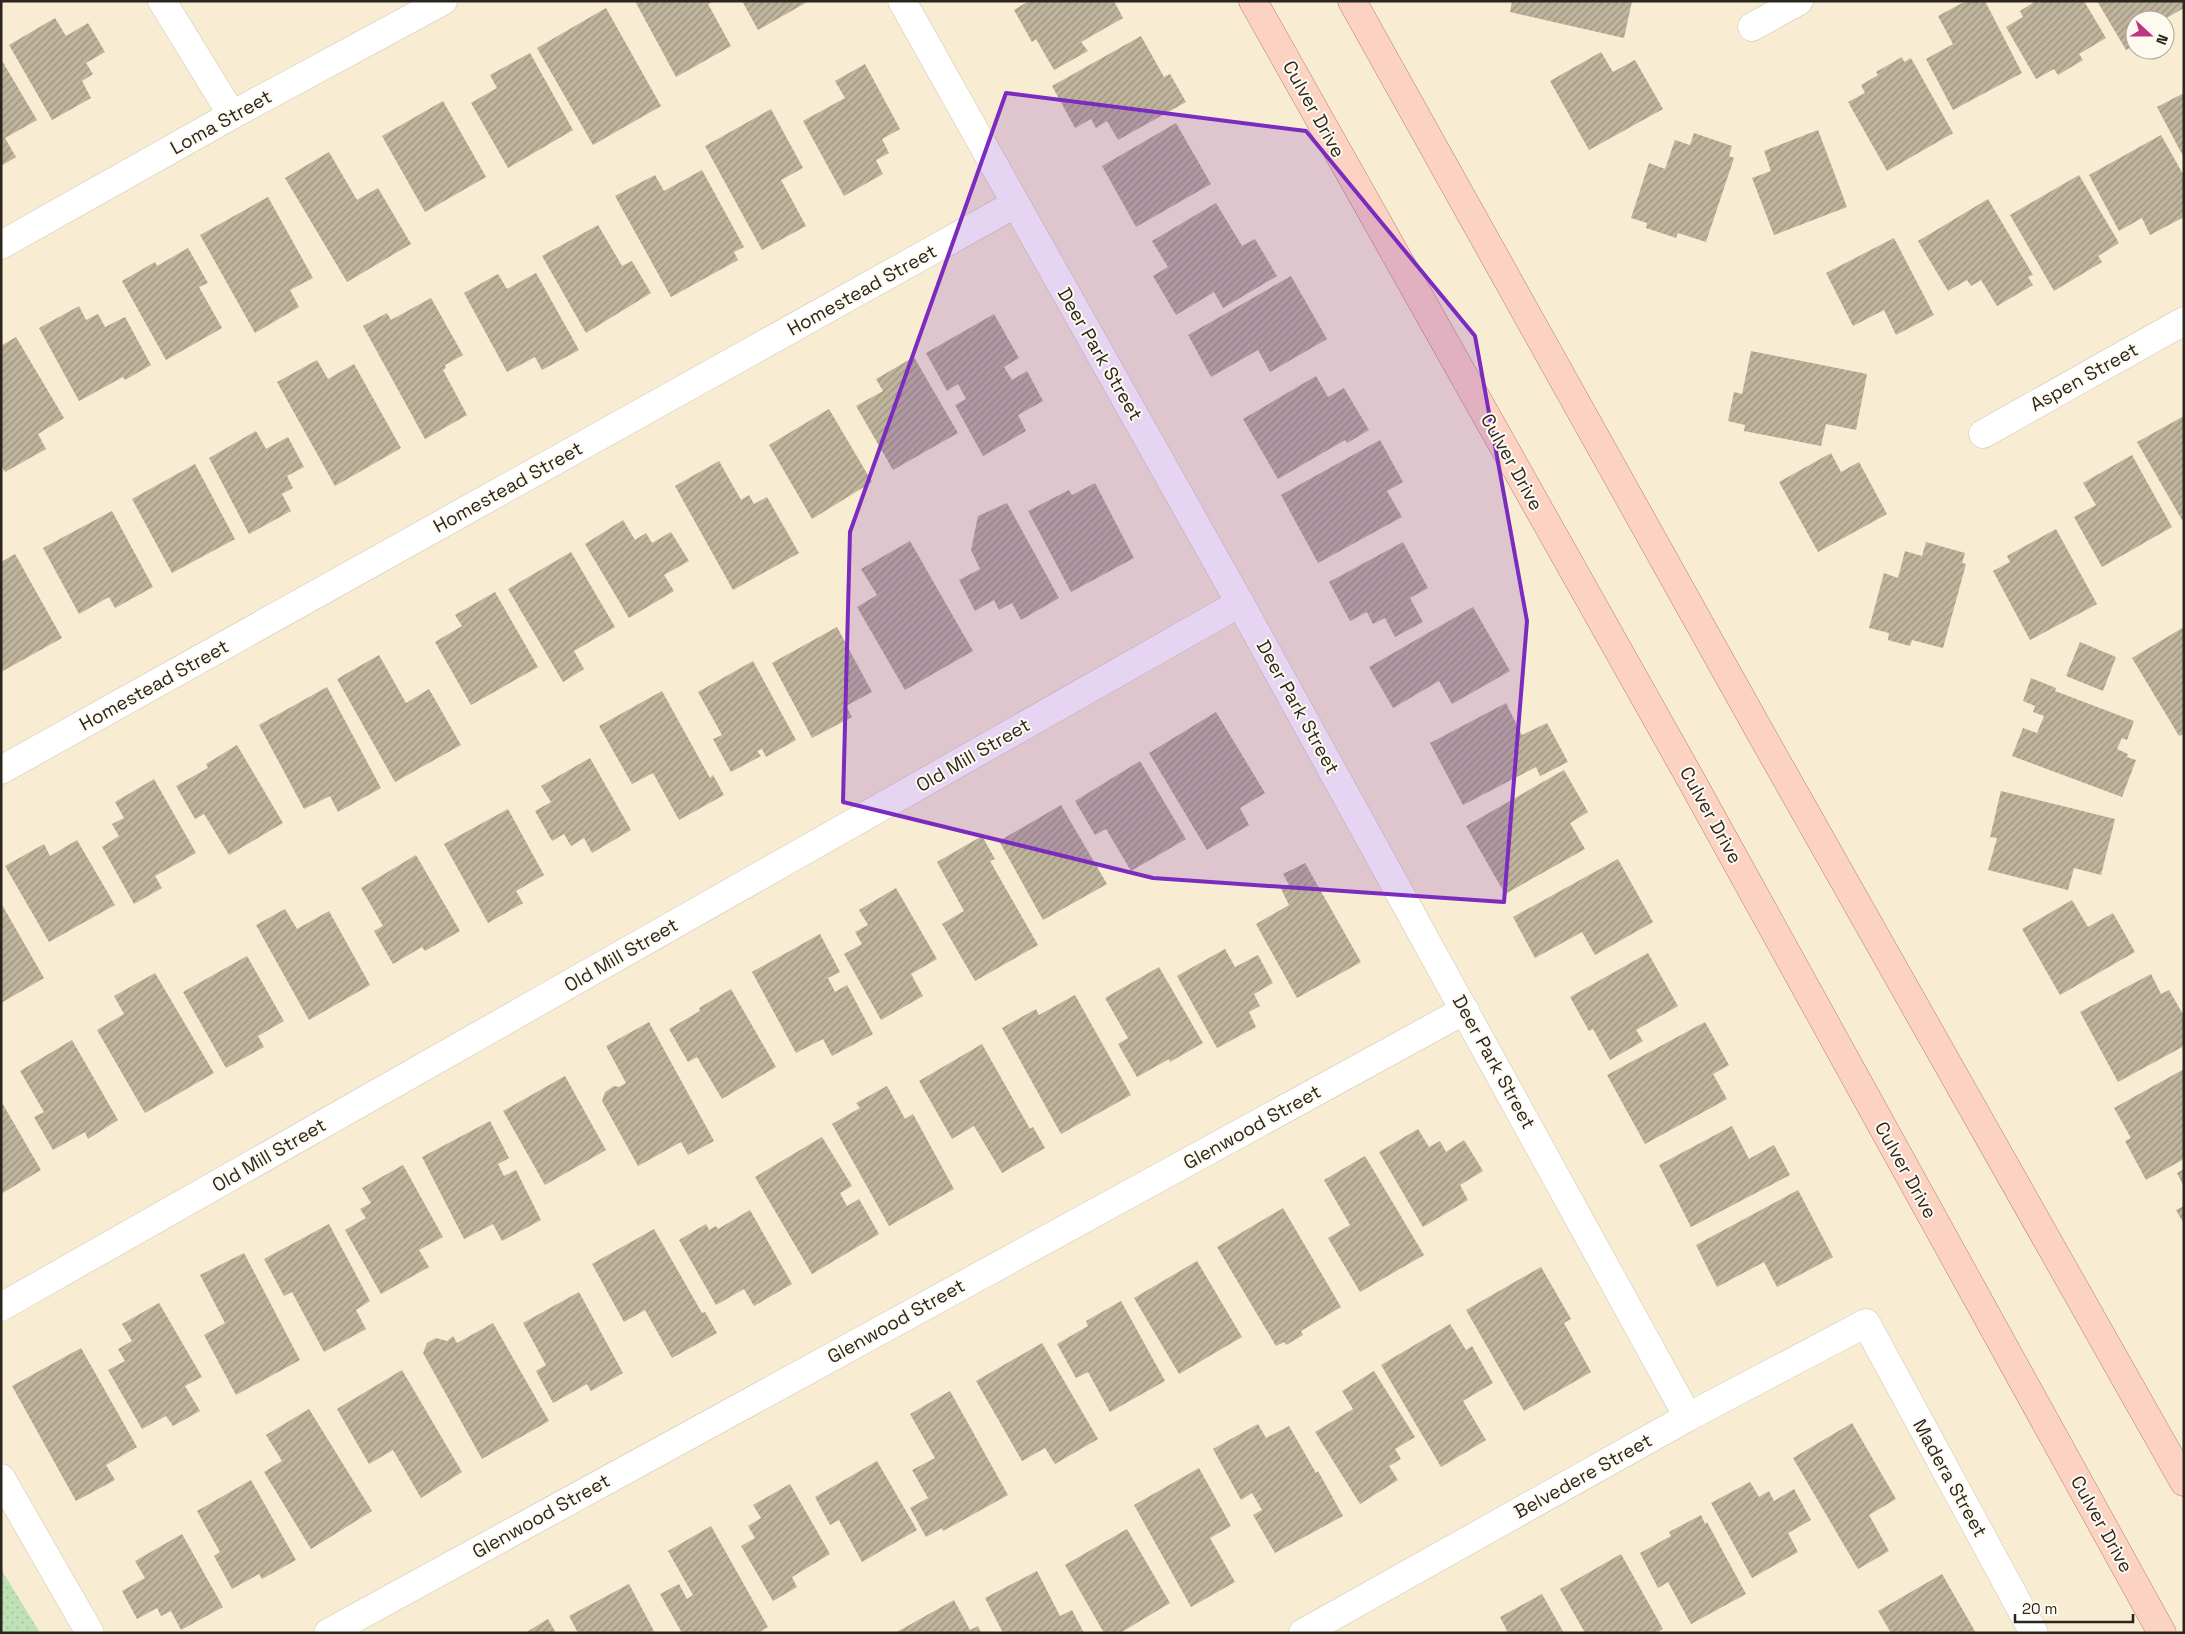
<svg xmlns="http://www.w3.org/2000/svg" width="2185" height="1634" font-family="'Space Grotesk',sans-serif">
<defs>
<pattern id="park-dots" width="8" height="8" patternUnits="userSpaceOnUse" patternTransform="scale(1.25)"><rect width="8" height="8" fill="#bee1b5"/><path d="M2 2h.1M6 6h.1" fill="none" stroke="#a3c19b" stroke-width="1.8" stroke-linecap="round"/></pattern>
<pattern id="building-hatch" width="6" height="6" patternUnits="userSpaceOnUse" patternTransform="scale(1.25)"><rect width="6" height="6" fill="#bfb49c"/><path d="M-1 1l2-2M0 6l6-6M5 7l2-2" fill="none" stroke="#9b927f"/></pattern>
</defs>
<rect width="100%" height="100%" fill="#f8edd3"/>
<path fill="url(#park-dots)" d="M1,1569L40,1633H1Z"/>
<path fill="url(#building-hatch)" d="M635,1H714L708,4L731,46L676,77Z
M742,1H809L758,30Z
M1029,1H1114L1123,18L1081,42L1088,51L1054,70L1036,39L1032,42L1014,10Z
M1512,1H1632L1624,38L1510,12Z
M1966,1H1985L2022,73L1953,110L1926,59L1953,44L1938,16Z
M2032,1H2084L2106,38L2079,54L2083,60L2058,75L2054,69L2036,79L2006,27L2023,17L2020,11L2033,3Z
M2097,1H2184V8L2163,20H2135V45L2126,50Z
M606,8L661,106L593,145L537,48Z
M55,18L66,36L88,23L105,52L86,63L93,74L82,81L91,98L52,120L9,45Z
M1141,36L1164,77L1170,74L1186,102L1118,140L1107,121L1096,128L1091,119L1075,128L1052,86Z
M1601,52L1613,72L1635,60L1663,109L1589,150L1550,81Z
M530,53L573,130L508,168L471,103L497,88L490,75Z
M1902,57L1904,62L1911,58L1953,133L1887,171L1848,102L1865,93L1861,85L1878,75L1876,72Z
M1,59L37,120L5,138L16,157L1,166Z
M865,64L900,129L882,139L889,153L876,160L883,174L844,196L803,121L845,98L835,81Z
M2184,93V158L2157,107Z
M443,101L486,177L425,212L382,136Z
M771,109L803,168L781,180L806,226L762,250L705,146Z
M1176,123L1211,184L1136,227L1102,166Z
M1818,130L1847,207L1774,235L1752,178L1771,171L1764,151Z
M1694,133L1732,146L1729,156L1734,158L1706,242L1678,233L1676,238L1646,228L1647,223L1631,218L1649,163L1665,169L1675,140L1690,145Z
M2161,135L2184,176V217L2150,235L2142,218L2119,231L2089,175Z
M329,152L357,200L378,188L411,244L347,282L285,178Z
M702,170L744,247L734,252L738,260L671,297L615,196L655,175L664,191Z
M2079,175L2119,243L2098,256L2102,262L2054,291L2010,215Z
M268,197L313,278L290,290L299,307L255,333L200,235Z
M1988,199L2033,275L2028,277L2033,285L1997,306L1981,280L1971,286L1967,280L1948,291L1918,241Z
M1216,203L1242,246L1255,239L1277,276L1223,308L1214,292L1176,315L1153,276L1168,267L1152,241Z
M598,225L622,266L632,261L651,293L586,333L542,256Z
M1894,238L1934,315L1896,335L1884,310L1853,326L1826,273Z
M188,248L208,283L199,287L222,328L166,360L122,281L155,262L157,266Z
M536,273L579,350L542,370L535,357L507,372L464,293L498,274L507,289Z
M1291,276L1327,339L1270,372L1258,350L1211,377L1188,335Z
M431,298L463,355L445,365L446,368L443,370L467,415L425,439L363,326L387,313L391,320Z
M79,306L86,320L98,314L105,327L125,317L151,365L125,380L123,377L79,401L39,328Z
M994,314L1019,358L1004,367L1012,380L1027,371L1043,401L1018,415L1026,431L983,456L955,405L966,399L958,384L947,391L926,353Z
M16,337L64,418L38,434L46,449L5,472L1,465V346Z
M1751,351L1867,374L1856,430L1826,424L1821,446L1744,431L1745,425L1728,421L1734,392L1742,394Z
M914,357L958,433L893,470L856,406L883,391L876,379Z
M317,360L328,379L354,364L401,448L335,486L277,382Z
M1316,376L1328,397L1344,388L1369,430L1347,443L1345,440L1278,479L1243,419Z
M829,409L872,482L812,519L769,445Z
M2184,416V518L2182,520L2137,442Z
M256,431L266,449L288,437L304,467L287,476L293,488L282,494L291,511L249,534L209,458Z
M1380,440L1403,482L1387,491L1402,517L1318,563L1281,495Z
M1831,453L1841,472L1859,462L1887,514L1818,552L1779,482Z
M2132,455L2172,527L2102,567L2074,517L2096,505L2083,483Z
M719,461L741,500L749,495L754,504L767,497L799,553L733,590L675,486Z
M195,464L235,539L172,573L132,499Z
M1095,483L1134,558L1071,592L1028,511L1069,490L1072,495Z
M1007,503L1059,598L1021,620L1012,603L999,610L994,600L975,611L959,580L980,569L971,550L978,516Z
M112,511L153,587L115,608L109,597L79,614L43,548Z
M623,520L635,540L646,533L652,543L671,532L689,561L664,575L674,591L629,618L585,544Z
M2056,529L2097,604L2030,640L1993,571L2010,562L2007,556Z
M910,541L973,651L905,690L857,607L877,595L861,569Z
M1403,542L1428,588L1410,598L1423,622L1395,637L1385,618L1373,624L1367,612L1350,621L1329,582Z
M1926,542L1965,553L1962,563L1966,564L1943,648L1912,640L1910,646L1888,640L1889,633L1869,628L1884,573L1898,578L1905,551L1922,556Z
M571,552L615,627L574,651L584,669L563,682L508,589Z
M15,554L62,638L1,672V562Z
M495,592L538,667L471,705L435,642L462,626L455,615Z
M1473,607L1510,671L1452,704L1439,681L1393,708L1369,667Z
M837,627L872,692L846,706L852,717L812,738L772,663Z
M2184,627V734L2179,736L2132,658Z
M2080,642L2116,657L2103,691L2066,676Z
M379,655L406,703L429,689L461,745L395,782L337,679Z
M753,661L796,740L766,757L762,749L757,751L761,756L731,772L713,739L722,735L698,692Z
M2031,678L2056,688L2055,691L2134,721L2127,740L2122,738L2117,749L2128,754L2127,757L2136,760L2122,797L2012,756L2023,728L2037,733L2044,716L2033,712L2035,706L2023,701Z
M327,687L381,788L338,812L330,796L304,809L259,725Z
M662,691L710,778L713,775L724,795L679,820L653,773L632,784L599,726Z
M1506,703L1522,735L1547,723L1568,762L1540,776L1536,767L1463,805L1430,743Z
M1216,712L1265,793L1240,808L1249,825L1207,850L1149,753Z
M237,745L283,823L229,855L204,814L195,819L176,786L208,768L206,764Z
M590,758L631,830L592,853L584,838L571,846L564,834L552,841L535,811L551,802L541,786Z
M1140,761L1186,839L1131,871L1106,829L1095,835L1075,801Z
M1564,770L1588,812L1570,823L1585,849L1505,894L1466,826Z
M154,779L196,853L155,876L162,888L134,904L102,847L119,836L112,824L124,818L115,802Z
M2001,791L2115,819L2101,875L2074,868L2068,890L1988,870L1997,838L1990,837Z
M1061,805L1107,884L1043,920L999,841Z
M508,809L544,875L516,891L523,903L488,923L444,844Z
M982,836L995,859L990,861L1038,945L975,981L942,924L964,911L937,862Z
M77,840L115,905L49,942L5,866L44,844L50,856Z
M416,855L460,931L425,951L422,947L393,964L374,931L383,926L361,888Z
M1618,859L1653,922L1595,955L1582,932L1535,958L1513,917Z
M1305,863L1361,962L1297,998L1256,924L1289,905L1281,889L1289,885L1283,874Z
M896,888L937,959L911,974L923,996L881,1020L844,954L862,944L855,932L868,925L859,910Z
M2072,900L2088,927L2113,913L2135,952L2060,995L2022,929Z
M1,903L44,978L1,1003Z
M285,909L297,929L329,911L370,985L309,1020L256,925Z
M820,934L840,972L828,978L835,992L847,985L873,1034L832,1056L823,1039L796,1053L752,972Z
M1225,949L1235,967L1258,955L1273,983L1254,994L1260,1006L1249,1012L1256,1027L1217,1048L1177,976Z
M1648,953L1678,1006L1636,1030L1643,1041L1610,1060L1593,1029L1589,1031L1570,997Z
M247,956L284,1021L258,1036L264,1047L226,1068L183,992Z
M1159,967L1203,1043L1170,1062L1169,1059L1137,1077L1118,1044L1128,1038L1105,998Z
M155,973L214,1073L145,1113L97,1030L124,1014L114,996Z
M2151,974L2161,994L2169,990L2184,1016V1046L2118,1082L2080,1012Z
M731,989L776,1067L722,1099L697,1057L688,1062L669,1029L700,1011L699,1008Z
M1075,995L1131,1095L1061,1134L1002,1028L1036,1009L1039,1015Z
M649,1022L714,1141L688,1155L681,1142L638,1166L602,1101L605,1092L614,1086L619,1087L626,1083L606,1046Z
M1705,1022L1729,1065L1713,1074L1727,1099L1645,1144L1607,1075Z
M72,1040L118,1120L88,1139L85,1132L53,1150L34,1117L44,1112L20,1071Z
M982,1044L1030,1129L1033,1127L1045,1148L1002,1173L974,1126L952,1139L919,1081Z
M2184,1069V1159L2146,1180L2125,1141L2131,1138L2114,1108Z
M565,1076L606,1150L545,1185L503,1111Z
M887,1086L905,1119L913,1114L954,1189L889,1226L832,1124L860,1108L856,1103Z
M1,1101L41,1170L1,1194Z
M490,1121L509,1158L498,1164L504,1176L516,1170L541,1220L502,1241L493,1224L464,1239L422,1157Z
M1732,1126L1749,1159L1774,1145L1790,1175L1691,1227L1659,1165Z
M1418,1129L1429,1147L1440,1141L1446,1152L1464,1140L1483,1171L1460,1185L1468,1200L1423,1227L1379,1152Z
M822,1137L852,1186L840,1193L847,1206L859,1199L879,1234L812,1274L755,1177Z
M1365,1156L1424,1255L1360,1292L1328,1238L1350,1225L1324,1180Z
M403,1165L443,1237L419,1250L429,1267L381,1294L345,1230L366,1218L360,1209L371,1203L362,1188Z
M2184,1169V1187L2177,1173Z
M1798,1190L1833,1257L1777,1287L1764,1262L1717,1287L1696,1245Z
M2184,1206V1224L2176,1210Z
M1283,1208L1341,1307L1301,1331L1303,1335L1286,1345L1284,1342L1276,1346L1217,1247Z
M750,1210L792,1284L754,1306L744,1289L716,1305L679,1240L706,1224L709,1230L716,1226L718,1229Z
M329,1224L370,1301L356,1310L366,1329L324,1352L292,1292L284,1296L264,1259Z
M654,1229L702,1313L705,1312L717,1333L672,1358L645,1310L624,1322L592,1264Z
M244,1253L300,1360L236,1395L204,1335L225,1323L200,1275Z
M1197,1261L1242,1337L1179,1374L1134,1298Z
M1541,1267L1571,1319L1564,1323L1591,1372L1524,1411L1466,1310Z
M579,1292L623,1373L591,1391L587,1384L553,1403L536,1371L546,1365L523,1323Z
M1121,1301L1165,1381L1110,1412L1088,1372L1076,1378L1057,1344L1088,1326L1086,1321Z
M159,1303L202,1377L185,1386L200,1411L173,1426L166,1416L142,1429L108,1370L125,1361L118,1349L132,1341L122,1324Z
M493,1323L549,1421L482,1459L423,1353L427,1343L436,1338L447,1341L453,1336L457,1343Z
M1450,1324L1466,1350L1472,1346L1493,1383L1463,1401L1486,1440L1441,1467L1381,1365Z
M1042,1343L1098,1439L1055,1464L1045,1448L1022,1461L976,1381Z
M81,1348L137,1447L106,1465L115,1480L76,1501L12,1386Z
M402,1370L462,1472L421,1498L393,1450L369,1464L337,1409Z
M1374,1371L1415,1437L1395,1449L1401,1459L1389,1466L1398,1480L1360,1504L1315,1432L1353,1409L1342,1391Z
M950,1391L1008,1495L943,1531L942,1528L926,1537L910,1508L928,1498L912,1470L935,1458L910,1414Z
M309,1409L372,1511L311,1549L264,1472L282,1461L266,1435Z
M1852,1423L1896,1499L1869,1515L1889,1551L1858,1569L1793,1458Z
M1258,1424L1266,1438L1289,1426L1316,1473L1318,1471L1343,1516L1275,1553L1253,1515L1262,1510L1252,1493L1241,1500L1213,1449Z
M877,1461L917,1530L862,1562L839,1520L830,1525L815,1497Z
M1199,1468L1231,1526L1210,1538L1235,1582L1191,1607L1134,1505Z
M251,1480L296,1560L262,1579L259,1574L232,1589L214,1556L220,1552L197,1511Z
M1750,1482L1759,1497L1769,1491L1774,1501L1794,1489L1811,1520L1788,1533L1798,1552L1752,1578L1711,1503Z
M790,1484L830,1554L792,1577L797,1587L773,1601L741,1546L755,1538L748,1526L761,1518L753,1505Z
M1701,1515L1705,1524L1707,1522L1746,1594L1691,1624L1668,1582L1658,1588L1640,1553L1671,1536L1669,1532Z
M711,1526L768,1627L758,1633H682L660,1594L679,1584L687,1599L693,1595L668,1551Z
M1127,1529L1170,1603L1120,1633H1104L1065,1565Z
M182,1534L223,1607L181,1630L171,1611L161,1616L157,1608L137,1619L122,1591L145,1578L135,1561Z
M1621,1554L1663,1629L1656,1633H1585L1560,1589Z
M1037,1571L1060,1616L1072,1610L1084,1633H1003L985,1598Z
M1942,1574L1976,1633H1891L1878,1611Z
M629,1584L655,1633H578L569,1616Z
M1542,1594L1564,1633H1508L1500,1617Z
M954,1600L970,1630L978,1626L981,1633H895Z
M548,1619L556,1633H525Z"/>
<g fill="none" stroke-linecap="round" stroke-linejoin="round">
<defs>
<path id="minor" d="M1752,27L1799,1
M1,245L232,115
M1983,434L2184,321
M1,770L1015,204
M1,1307L1240,603
M1688,1417L1866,1323L2034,1633
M1,1478L90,1633
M328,1633L1465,1010"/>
<path id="tertiary" d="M162,1L232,115L443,1
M902,1L1240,603L1688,1417L1303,1633"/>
<path id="primary" d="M1253,1L1685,769L2162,1633
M1352,1L1760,732L2184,1482"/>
</defs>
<use href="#minor" stroke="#cfc4ab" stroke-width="29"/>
<use href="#tertiary" stroke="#cfc4ab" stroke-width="29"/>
<use href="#primary" stroke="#b2836e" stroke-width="29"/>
<use href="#minor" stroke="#fff" stroke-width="28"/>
<use href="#tertiary" stroke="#fff" stroke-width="28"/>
<use href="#primary" stroke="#fcd3c2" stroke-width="28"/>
</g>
<path fill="#7b2cbf" fill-opacity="0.2" stroke="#7b2cbf" stroke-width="4" stroke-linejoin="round" d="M1006,93L1306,131L1475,336L1527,621L1504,902L1153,878L843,802L850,532Z"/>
<g text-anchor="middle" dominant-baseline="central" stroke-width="4" stroke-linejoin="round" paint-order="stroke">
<g font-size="19" fill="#2b261d" stroke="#fffaf0">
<text transform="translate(1314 109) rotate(61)">Culver Drive</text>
<text transform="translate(221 122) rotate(-29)">Loma Street</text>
<text transform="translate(862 290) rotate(-29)">Homestead Street</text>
<text transform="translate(1100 354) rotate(60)">Deer Park Street</text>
<text transform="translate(2084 377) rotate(-29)">Aspen Street</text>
<text transform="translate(1512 462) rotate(61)">Culver Drive</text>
<text transform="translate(508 487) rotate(-29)">Homestead Street</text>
<text transform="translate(154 685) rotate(-29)">Homestead Street</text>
<text transform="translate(1298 707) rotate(61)">Deer Park Street</text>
<text transform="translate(973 755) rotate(-30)">Old Mill Street</text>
<text transform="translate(1711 815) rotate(61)">Culver Drive</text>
<text transform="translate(621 955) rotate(-30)">Old Mill Street</text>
<text transform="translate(1494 1062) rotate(61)">Deer Park Street</text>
<text transform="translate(1252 1127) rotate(-29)">Glenwood Street</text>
<text transform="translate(269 1155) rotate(-30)">Old Mill Street</text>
<text transform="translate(1906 1170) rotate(61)">Culver Drive</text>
<text transform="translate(896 1321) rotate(-29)">Glenwood Street</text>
<text transform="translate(1583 1476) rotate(-29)">Belvedere Street</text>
<text transform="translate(1950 1478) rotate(61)">Madera Street</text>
<text transform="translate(541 1516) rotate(-29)">Glenwood Street</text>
<text transform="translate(2102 1524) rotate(61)">Culver Drive</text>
</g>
</g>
<rect width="2185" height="1634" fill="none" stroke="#2b261d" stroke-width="5"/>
<g transform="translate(2150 35) rotate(111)"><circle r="24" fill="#fffaf0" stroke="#aaa59c"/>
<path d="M0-4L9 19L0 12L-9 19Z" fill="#bb3880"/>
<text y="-8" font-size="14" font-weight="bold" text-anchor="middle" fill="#2b261d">N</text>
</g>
<path d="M2015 1614v8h118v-8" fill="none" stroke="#2b261d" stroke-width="2.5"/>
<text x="2022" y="1614" font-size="15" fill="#2b261d" stroke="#fffaf0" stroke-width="4" paint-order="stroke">20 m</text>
</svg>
